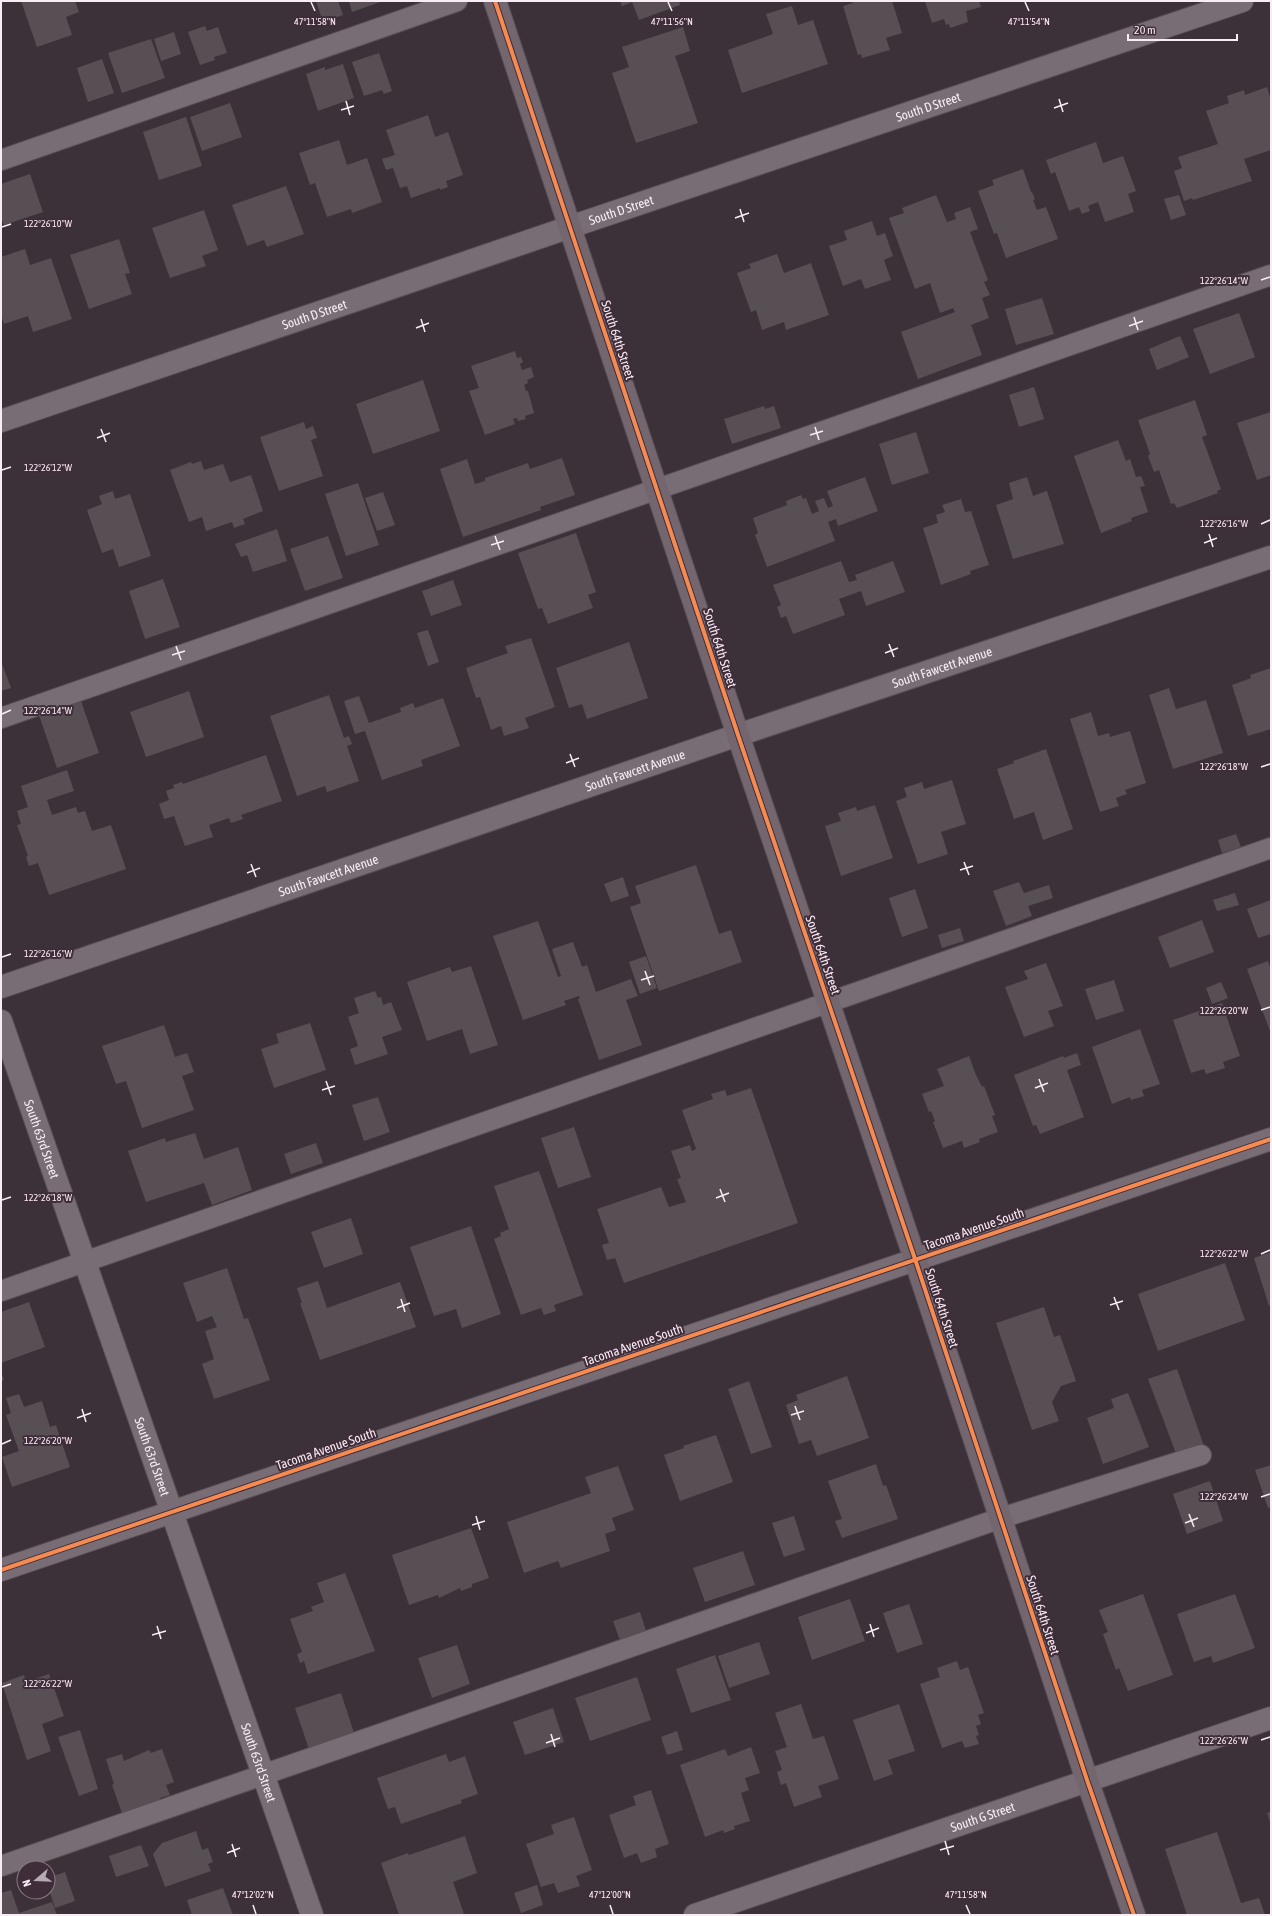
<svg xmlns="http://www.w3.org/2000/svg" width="1272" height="1916" font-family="'Asap Condensed',sans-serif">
<rect width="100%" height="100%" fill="#3c3139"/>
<path fill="#584f55" d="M21,1H75L79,12L66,17L72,35L37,47Z
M316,1H338L343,15L323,22Z
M349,1H383L352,12Z
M620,1H679L680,5L639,20L632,2L622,6Z
M852,1H892L902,33L886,38L890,50L862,58L861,54L858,55L843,6L853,3Z
M925,1H979L981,7L966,11L968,22L950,28L949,24L946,25L944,19L932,23Z
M792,6L798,25L813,20L828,64L742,93L728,50L773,34L766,14Z
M205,26L207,31L218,27L227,53L214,57L215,60L200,65L188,32Z
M683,27L690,51L675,56L698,123L636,143L612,73L629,67L622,47Z
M174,32L181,54L161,61L154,39Z
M151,39L165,78L122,93L108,53Z
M379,53L392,91L384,94L382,90L364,96L352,62Z
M102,59L114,93L88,102L77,68Z
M343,64L354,98L318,111L306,74L325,67V70Z
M1267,87L1271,100V150L1244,159L1252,181L1193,200L1192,198L1184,201L1174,171L1182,168L1178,157L1218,144L1206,111L1229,103L1227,96L1244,90L1245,95Z
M230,103L242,137L202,151L190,117Z
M428,115L435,137L448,132L463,175L446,181L448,187L440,190V188L411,198L407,186L400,188L393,168L386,170L382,159L395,155L386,130Z
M186,117L202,166L159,180L143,132Z
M339,140L347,165L367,158L382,202L352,213L351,209L327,217L315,183L310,185L299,153Z
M1096,142L1103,163L1123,156L1136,191L1128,194L1134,212L1105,222L1098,202L1088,206L1090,211L1082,214L1079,207L1069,211L1055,172L1051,174L1046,160Z
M1023,169L1031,192H1032L1035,199L1033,200L1037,210L1046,207L1058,239L1006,258L997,233L994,234L978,191L994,185L992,180Z
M30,174L43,212L4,225L1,218V184Z
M286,186L304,234L267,247L264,240L247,246L232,205Z
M936,195L947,222L956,219L954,213L970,207L978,229L970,232L988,280L984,282L990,295L982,298L989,318L971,325L982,355L918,379L901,332L955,312L953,308L940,313L930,283L915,289L889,218L904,213L902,208Z
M1179,195L1186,215L1171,220L1164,199Z
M204,210L218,250L202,256L206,266L170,278L152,228Z
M872,221L877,236L885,233L893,256L884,260L891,280L865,289L861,279L843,286L829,246L847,240L844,231Z
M119,239L130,273L125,274L132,294L89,309L70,255Z
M25,249L30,265L51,258L72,319L33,332L28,316L4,324L1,315V257Z
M777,254L784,273L811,263L829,315L786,330L784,322L762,330L756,310L751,312L737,273L751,268L749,264Z
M1042,298L1054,334L1016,345L1005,309Z
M1239,313L1255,357L1210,374L1193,329Z
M1180,336L1189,357L1157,370L1149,349Z
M515,351L517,358L521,357L523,362L520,364L522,370L531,367L534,377L527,380L528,383L524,385L526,391H528L534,413L525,416L526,419L518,421L517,418L513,419L515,424L485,435L469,391L479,388L471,366Z
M423,380L440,431L373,454L356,404Z
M1034,387L1044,419L1019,427L1009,395Z
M1195,400L1207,435L1202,437L1221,489L1217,491L1218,493L1177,508L1174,503L1171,504L1159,470L1154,472L1148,456L1150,454L1138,420Z
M764,406L765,409L774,406L781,428L732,444L724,419Z
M1271,412V475L1257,480L1237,423Z
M304,422L306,429L313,426L317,438L311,440L323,476L279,491L260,437Z
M916,432L929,473L892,485L879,444Z
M1118,440L1126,461L1130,459L1136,477L1141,476L1145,486L1140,487L1148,512L1131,518L1132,521L1101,533L1074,456Z
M562,458L575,495L540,507L541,510L463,537L440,469L467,459L475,484L485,481V478L528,463L530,469Z
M201,461L204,470L223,464L230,482L251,475L263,511L243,519L245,524L234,528L232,522L206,531L202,517L189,522L170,470L191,462L192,464Z
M865,477L878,511L838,526L836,519L828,522L835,541L767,567L755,535L758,533L753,518L787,505L786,501L801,495L803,499L806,498L812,514L819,511L815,501L824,498L828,508L833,506L827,491Z
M1027,477L1033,496L1047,491L1064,544L1013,559L996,505L1013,499L1009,483Z
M358,483L379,545L346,556L325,494Z
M113,491L115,499L130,494L151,556L119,567L113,549L102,553L87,510L102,504L99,496Z
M383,492L395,525L377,531L365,498Z
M961,499L965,512L971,511L989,565L970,571L971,574L941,585L923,528L938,523L936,515L945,512L942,505Z
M277,529L287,561L253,572L247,555L241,557L235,544Z
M576,533L596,592L588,595L593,608L548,624L542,608L538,609L518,553Z
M328,536L343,578L305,591L290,549Z
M841,561L849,582L857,580L855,575L893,561L905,592L866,606L861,591L839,599L845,615L793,634L786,616L781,618L777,607L781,605L773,585Z
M163,579L180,627L145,639L129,591Z
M453,580L462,605L431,616L422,591Z
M428,630L439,662L428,666L417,633Z
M531,638L555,707L525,718L529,728L504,736L501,726L491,730L480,697L476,698L466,668L508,653L505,646Z
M629,642L648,698L587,719L582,704L569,708L556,668Z
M1,661L11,688L1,691Z
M1271,668V729L1248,736L1232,685L1251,678L1250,675Z
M1169,688L1176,709L1206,700L1223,753L1173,769L1149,695Z
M189,691L204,737L146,757L130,712Z
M329,695L344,738L349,736L352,744L347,746L359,781L327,792L325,786L297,796L270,716Z
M359,696L369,723L401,712L400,708L413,703L415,708L443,698L460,746L421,760L423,766L382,780L365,731L355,734L344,701Z
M81,701L99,753L57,768L39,715Z
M1091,712L1098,736L1109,733L1110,737L1130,731L1146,783L1125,790L1127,794L1116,798L1119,806L1100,812L1070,719Z
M1046,749L1073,829L1043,840L1034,812L1014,819L997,769L1014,763L1013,761Z
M266,755L282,801L241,815L243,819L231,823L229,818L209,825L213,837L185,846L174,816L164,819L159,804L169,800L166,791L174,788L173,785L182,782L183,784Z
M67,770L74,791L47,800L52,815L76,807L78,813L85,811L92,831L111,825L126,869L49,895L38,863L29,866L26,857L28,856L17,825L21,824L17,811L28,807L21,786Z
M952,780L966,824L941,832L948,854L918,864L896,801L907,797L904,788L922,782L924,789Z
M875,805L893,858L841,876L825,826L841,821L838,813L856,807L857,811Z
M1236,834L1241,847L1222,853L1218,840Z
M696,865L719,934L731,930L742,962L659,991L630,907L641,903L635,886Z
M623,877L629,896L611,902L604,884Z
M1019,882L1024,893L1049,885L1053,898L1028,906L1032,916L1006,926L993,891Z
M915,889L928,928L902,937L889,898Z
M1235,893L1239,905L1217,911L1213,900Z
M1271,900V934L1258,938L1247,909Z
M1202,920L1214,952L1170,968L1158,937Z
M538,921L558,977L561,976L552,949L573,942L582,967L587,965L596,992L631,979L638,996L626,1000L642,1045L599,1060L578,999L580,998L579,996L564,1001L566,1005L523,1020L493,936Z
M960,928L964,941L942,948L938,935Z
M646,956L657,988L640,994L629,962Z
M1268,961L1271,971V1034L1247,969Z
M1046,963L1063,1006L1048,1011L1054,1026L1024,1037L1005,987L1028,979L1024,971Z
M471,966L498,1045L470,1054L462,1029L427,1041L407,982L450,967L452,972Z
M1114,980L1124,1011L1096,1020L1085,989Z
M1221,982L1228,998L1212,1004L1206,988Z
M375,991L378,998L381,997L383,1005L391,1002L402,1030L382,1037L388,1054L355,1065L350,1049L358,1046L348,1017L359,1013L354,998Z
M1222,1003L1240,1056L1223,1062L1225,1068L1206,1074L1204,1069L1191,1073L1173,1020Z
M310,1023L326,1070L274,1088L261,1049L279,1043L276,1034Z
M164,1025L175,1057L187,1053L194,1072L182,1076L194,1110L142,1128L126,1081L116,1084L102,1046Z
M1140,1029L1160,1084L1142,1090L1144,1096L1131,1100L1130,1097L1112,1104L1092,1047Z
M1077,1053L1081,1065L1067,1070L1084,1117L1040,1134L1036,1125L1033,1126L1014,1075L1063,1056L1064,1058Z
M969,1056L976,1075L982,1087L984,1086L995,1115L992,1116L998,1132L979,1139L980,1142L964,1148L962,1141L943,1148L933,1122L935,1121L931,1111L929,1112L922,1094L944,1086L937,1069Z
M751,1088L798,1223L624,1283L615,1258L607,1260L602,1245L609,1243L597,1209L661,1187L669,1207L686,1202L677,1179L681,1178L671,1151L690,1145L692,1151L696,1149L682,1110L713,1099L711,1094L725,1090L727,1096Z
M378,1097L390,1132L364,1141L352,1105Z
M574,1127L591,1177L558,1188L541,1138Z
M195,1133L204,1159L238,1147L252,1190L212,1205L204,1183L146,1202L128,1151L165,1138L166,1142Z
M316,1143L323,1163L291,1174L284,1154Z
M539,1171L583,1295L554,1305L556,1311L544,1315L541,1308L521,1315L494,1239L501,1236L500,1233L509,1229L494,1186Z
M351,1218L363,1254L324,1268L311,1232Z
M471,1226L501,1314L462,1328L456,1309L434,1316L410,1247Z
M1271,1252V1305L1269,1306L1254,1258Z
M1225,1263L1245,1320L1158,1351L1138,1294Z
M227,1268L244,1319L248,1318L270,1380L214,1399L202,1364L214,1359L205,1331L217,1327L212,1316L197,1322L183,1283Z
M318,1281L327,1308L400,1282L416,1327L320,1360L300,1303H302L297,1288Z
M29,1302L45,1347L1,1363V1312Z
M1044,1307L1054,1337L1060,1335L1076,1381L1061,1386L1052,1402L1059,1421L1032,1430L996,1323Z
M1177,1369L1204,1446L1177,1456L1148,1379Z
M1,1371L4,1380L1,1381Z
M847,1376L869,1438L817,1456L811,1440L799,1444L786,1405L798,1400L796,1395Z
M749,1381L772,1447L751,1454L728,1389Z
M1128,1393L1149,1447L1103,1464L1087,1418L1114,1408L1111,1399Z
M19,1394L24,1407L42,1401L50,1427L56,1425L70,1467L12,1487L2,1457L19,1451L6,1415L11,1413L6,1398Z
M716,1435L733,1482L680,1501L664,1455L684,1448L683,1446Z
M876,1464L883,1486L886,1485L898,1519L842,1538L835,1521L842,1519L828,1481Z
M1271,1465V1507L1268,1508L1255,1470Z
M618,1466L634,1510L612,1518L616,1530L605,1534L610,1551L561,1568L558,1561L524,1573L507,1522L591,1493L585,1477Z
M1210,1481L1223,1521L1187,1534L1173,1494Z
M794,1516L805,1550L784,1557L772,1523Z
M471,1528L489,1578L472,1584V1587L461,1591L460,1588L439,1598L438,1595L409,1605L392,1555Z
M743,1551L755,1585L705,1602L693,1568Z
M345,1573L375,1651L308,1674L304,1661L300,1663L297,1654L302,1652L290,1619L313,1611L311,1607L324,1602L317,1583Z
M1143,1594L1173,1675L1128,1691L1119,1668L1116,1670L1103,1634L1108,1632L1099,1610Z
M1235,1594L1255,1648L1213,1663L1211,1656L1194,1662L1177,1614Z
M850,1599L865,1641L812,1660L798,1617Z
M909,1604L923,1644L897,1653L883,1613Z
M640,1612L647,1634L621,1643L613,1621Z
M759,1642L770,1674L729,1688L718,1656Z
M457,1645L470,1684L432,1698L418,1658Z
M715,1655L731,1700L691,1713L676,1669Z
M957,1661L960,1670L968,1667L984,1713L978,1715L981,1724L976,1726L979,1735L976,1736L979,1744L965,1748L962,1741L942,1748L920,1684L940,1677L937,1668Z
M49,1674L64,1716L42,1724L51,1751L27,1760L2,1683L24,1675L26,1682Z
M637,1677L651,1720L590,1741L575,1698Z
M341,1693L354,1733L309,1749L295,1708Z
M801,1704L813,1739L824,1736L839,1779L818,1786L822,1797L794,1807L786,1783L781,1785L777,1772L782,1770L775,1751L787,1747L775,1713Z
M899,1704L915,1751L888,1760L893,1774L874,1781L853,1720Z
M553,1708L564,1742L525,1755L513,1722Z
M80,1730L98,1789L79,1796L58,1737Z
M677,1731L683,1750L667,1755L661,1737Z
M751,1747L760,1773L745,1778L749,1790L741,1793L750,1821L734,1826L735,1829L724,1833L723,1830L705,1837L680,1765L725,1749L728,1756Z
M162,1749L174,1782L166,1785L170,1795L160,1798L161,1803L123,1816L112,1785L114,1784L106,1759L122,1754L124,1761L149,1750L151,1753Z
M446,1754L449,1762L465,1756L478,1794L461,1800L462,1803L401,1824L395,1807L388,1809L377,1778Z
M651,1790L669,1844L655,1849L657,1857L641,1863L637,1853L624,1858L609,1815L636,1805L633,1796Z
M1271,1812V1825L1267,1813Z
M574,1817L592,1870L576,1876L580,1886L558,1893L554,1883L541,1887L526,1844L554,1834L551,1825Z
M196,1831L202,1850L208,1848L213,1862L208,1864L211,1871L165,1887L153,1854L162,1843Z
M1217,1832L1241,1903L1259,1898L1265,1915H1187L1165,1849Z
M465,1836L477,1873L453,1882L464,1914L399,1915L381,1863L408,1853L409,1855Z
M141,1845L149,1866L116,1877L109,1856Z
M65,1872L75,1901L55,1908L48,1886V1878Z
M537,1885L543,1905L521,1913L514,1893Z
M223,1888L233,1915H192L187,1900Z
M11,1890L19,1913L52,1902L57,1915H1V1893Z"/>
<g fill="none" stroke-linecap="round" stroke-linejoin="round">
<defs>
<path id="lane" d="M1,160L457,1
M1,718L1271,275
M1,1291L1271,848
M1,1866L1001,1518L1201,1455"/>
<g id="street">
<path id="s1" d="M1,421L570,227L1242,1"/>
<path id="s2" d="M1,987L738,735L1271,557"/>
<path id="s3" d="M1,1021L312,1915"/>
<path d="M1,1570L1271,1139"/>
<path id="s4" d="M695,1915L1271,1718"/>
</g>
<path id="secondary" d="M495,1L738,735L915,1259L1087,1780L1134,1915"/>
</defs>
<use href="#lane" stroke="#595056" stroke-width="22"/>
<use href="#street" stroke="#595056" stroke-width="24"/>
<use href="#secondary" stroke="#595056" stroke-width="24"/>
<use href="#lane" stroke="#796d75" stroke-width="20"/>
<use href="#street" stroke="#796d75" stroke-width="22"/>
<use href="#secondary" stroke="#73666f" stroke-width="22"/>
<defs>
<path id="cycleway" d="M495,1L738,735L915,1259L1087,1780L1134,1915
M1,1570L1271,1139"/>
</defs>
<use href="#cycleway" stroke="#402d3a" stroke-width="6"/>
<use href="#cycleway" stroke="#f68b52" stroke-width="4"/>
</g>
<path fill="none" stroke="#f9edf5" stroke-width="1.5" d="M311,2L315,11M668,2L672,11M1025,2L1029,11M1059,99L1063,112M346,101L350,115M1054,108L1068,103M341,110L354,106M740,209L744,222M735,218L749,213M2,227L11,224M1261,280L1270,277M1134,317L1138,330M421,319L425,332M1129,326L1143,321M416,328L429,323M815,427L819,440M101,429L106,442M810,435L823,431M97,438L110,433M2,470L11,467M1261,524L1270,520M1209,534L1213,547M495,536L500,550M1204,543L1217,538M491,545L504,541M889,644L894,657M176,646L181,660M885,653L898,648M172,655L185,651M2,714L11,710M570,754L575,767M566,763L579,758M1261,767L1270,764M964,862L969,875M251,864L256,877M960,870L973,866M247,873L260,868M2,957L11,954M645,971L650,985M641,980L654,976M1261,1010L1270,1007M1039,1079L1044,1092M326,1081L331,1095M1035,1088L1048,1083M322,1090L335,1086M720,1189L725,1202M716,1198L729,1193M2,1200L11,1197M1261,1254L1270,1250M1114,1297L1119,1310M401,1299L405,1312M1110,1305L1123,1301M397,1308L410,1303M795,1406L800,1420M82,1409L86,1422M791,1415L804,1411M77,1418L91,1413M2,1444L11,1440M1261,1497L1270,1494M1189,1514L1194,1527M476,1516L480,1530M1185,1523L1198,1518M472,1525L485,1521M870,1624L874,1637M157,1626L161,1639M866,1633L879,1628M152,1635L166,1631M2,1687L11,1684M551,1734L555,1747M1261,1740L1270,1737M546,1743L560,1738M945,1841L949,1855M232,1844L236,1857M940,1850L954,1846M227,1853L240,1848M253,1905L256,1914M610,1905L613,1914M966,1905L970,1914"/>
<g text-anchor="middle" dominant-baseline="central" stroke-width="4" stroke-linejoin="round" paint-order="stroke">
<g font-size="13" fill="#f9edf5" stroke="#402d3a">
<text stroke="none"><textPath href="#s1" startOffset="979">South D Street</textPath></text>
<text stroke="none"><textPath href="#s1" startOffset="655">South D Street</textPath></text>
<text stroke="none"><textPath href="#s1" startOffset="331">South D Street</textPath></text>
<text transform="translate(618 340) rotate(72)">South 64th Street</text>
<text transform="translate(720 648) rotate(72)">South 64th Street</text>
<text stroke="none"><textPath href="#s2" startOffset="994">South Fawcett Avenue</textPath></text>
<text stroke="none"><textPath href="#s2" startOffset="670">South Fawcett Avenue</textPath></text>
<text stroke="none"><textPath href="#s2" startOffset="346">South Fawcett Avenue</textPath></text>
<text transform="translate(823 955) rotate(71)">South 64th Street</text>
<text stroke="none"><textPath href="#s3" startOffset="125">South 63rd Street</textPath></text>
<text transform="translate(974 1229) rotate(-19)">Tacoma Avenue South</text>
<text transform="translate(942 1308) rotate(72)">South 64th Street</text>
<text transform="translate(633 1345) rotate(-19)">Tacoma Avenue South</text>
<text transform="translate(326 1449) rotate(-19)">Tacoma Avenue South</text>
<text stroke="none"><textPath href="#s3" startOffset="461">South 63rd Street</textPath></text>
<text transform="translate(1043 1615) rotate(72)">South 64th Street</text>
<text stroke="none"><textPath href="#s3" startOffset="785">South 63rd Street</textPath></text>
<text stroke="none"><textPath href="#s4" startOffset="304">South G Street</textPath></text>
</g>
</g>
<g font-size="10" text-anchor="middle" fill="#f9edf5" stroke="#402d3a" stroke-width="4" stroke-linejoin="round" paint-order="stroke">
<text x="315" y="25">47°11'58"N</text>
<text x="672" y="25">47°11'56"N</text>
<text x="1029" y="25">47°11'54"N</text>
<text x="48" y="227">122°26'10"W</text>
<text x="1224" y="284">122°26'14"W</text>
<text x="48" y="471">122°26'12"W</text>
<text x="1224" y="527">122°26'16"W</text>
<text x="48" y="714">122°26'14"W</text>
<text x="1224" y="770">122°26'18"W</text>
<text x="48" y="957">122°26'16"W</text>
<text x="1224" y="1014">122°26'20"W</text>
<text x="48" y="1201">122°26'18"W</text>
<text x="1224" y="1257">122°26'22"W</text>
<text x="48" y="1444">122°26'20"W</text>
<text x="1224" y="1500">122°26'24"W</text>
<text x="48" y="1687">122°26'22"W</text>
<text x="1224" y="1744">122°26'26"W</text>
<text x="253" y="1898">47°12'02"N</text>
<text x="610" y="1898">47°12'00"N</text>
<text x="966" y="1898">47°11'58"N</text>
</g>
<rect width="1272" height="1916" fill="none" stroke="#f9edf5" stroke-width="4"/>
<g transform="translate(36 1880) rotate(251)"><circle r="19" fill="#402d3a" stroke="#8a7a85"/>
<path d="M0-3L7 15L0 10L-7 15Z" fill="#b7abb3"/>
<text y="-6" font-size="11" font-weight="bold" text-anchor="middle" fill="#f9edf5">N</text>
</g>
<path d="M1128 34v6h109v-6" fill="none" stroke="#f9edf5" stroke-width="2"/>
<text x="1134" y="34" font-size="12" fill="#f9edf5" stroke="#402d3a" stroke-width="3" paint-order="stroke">20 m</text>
</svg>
